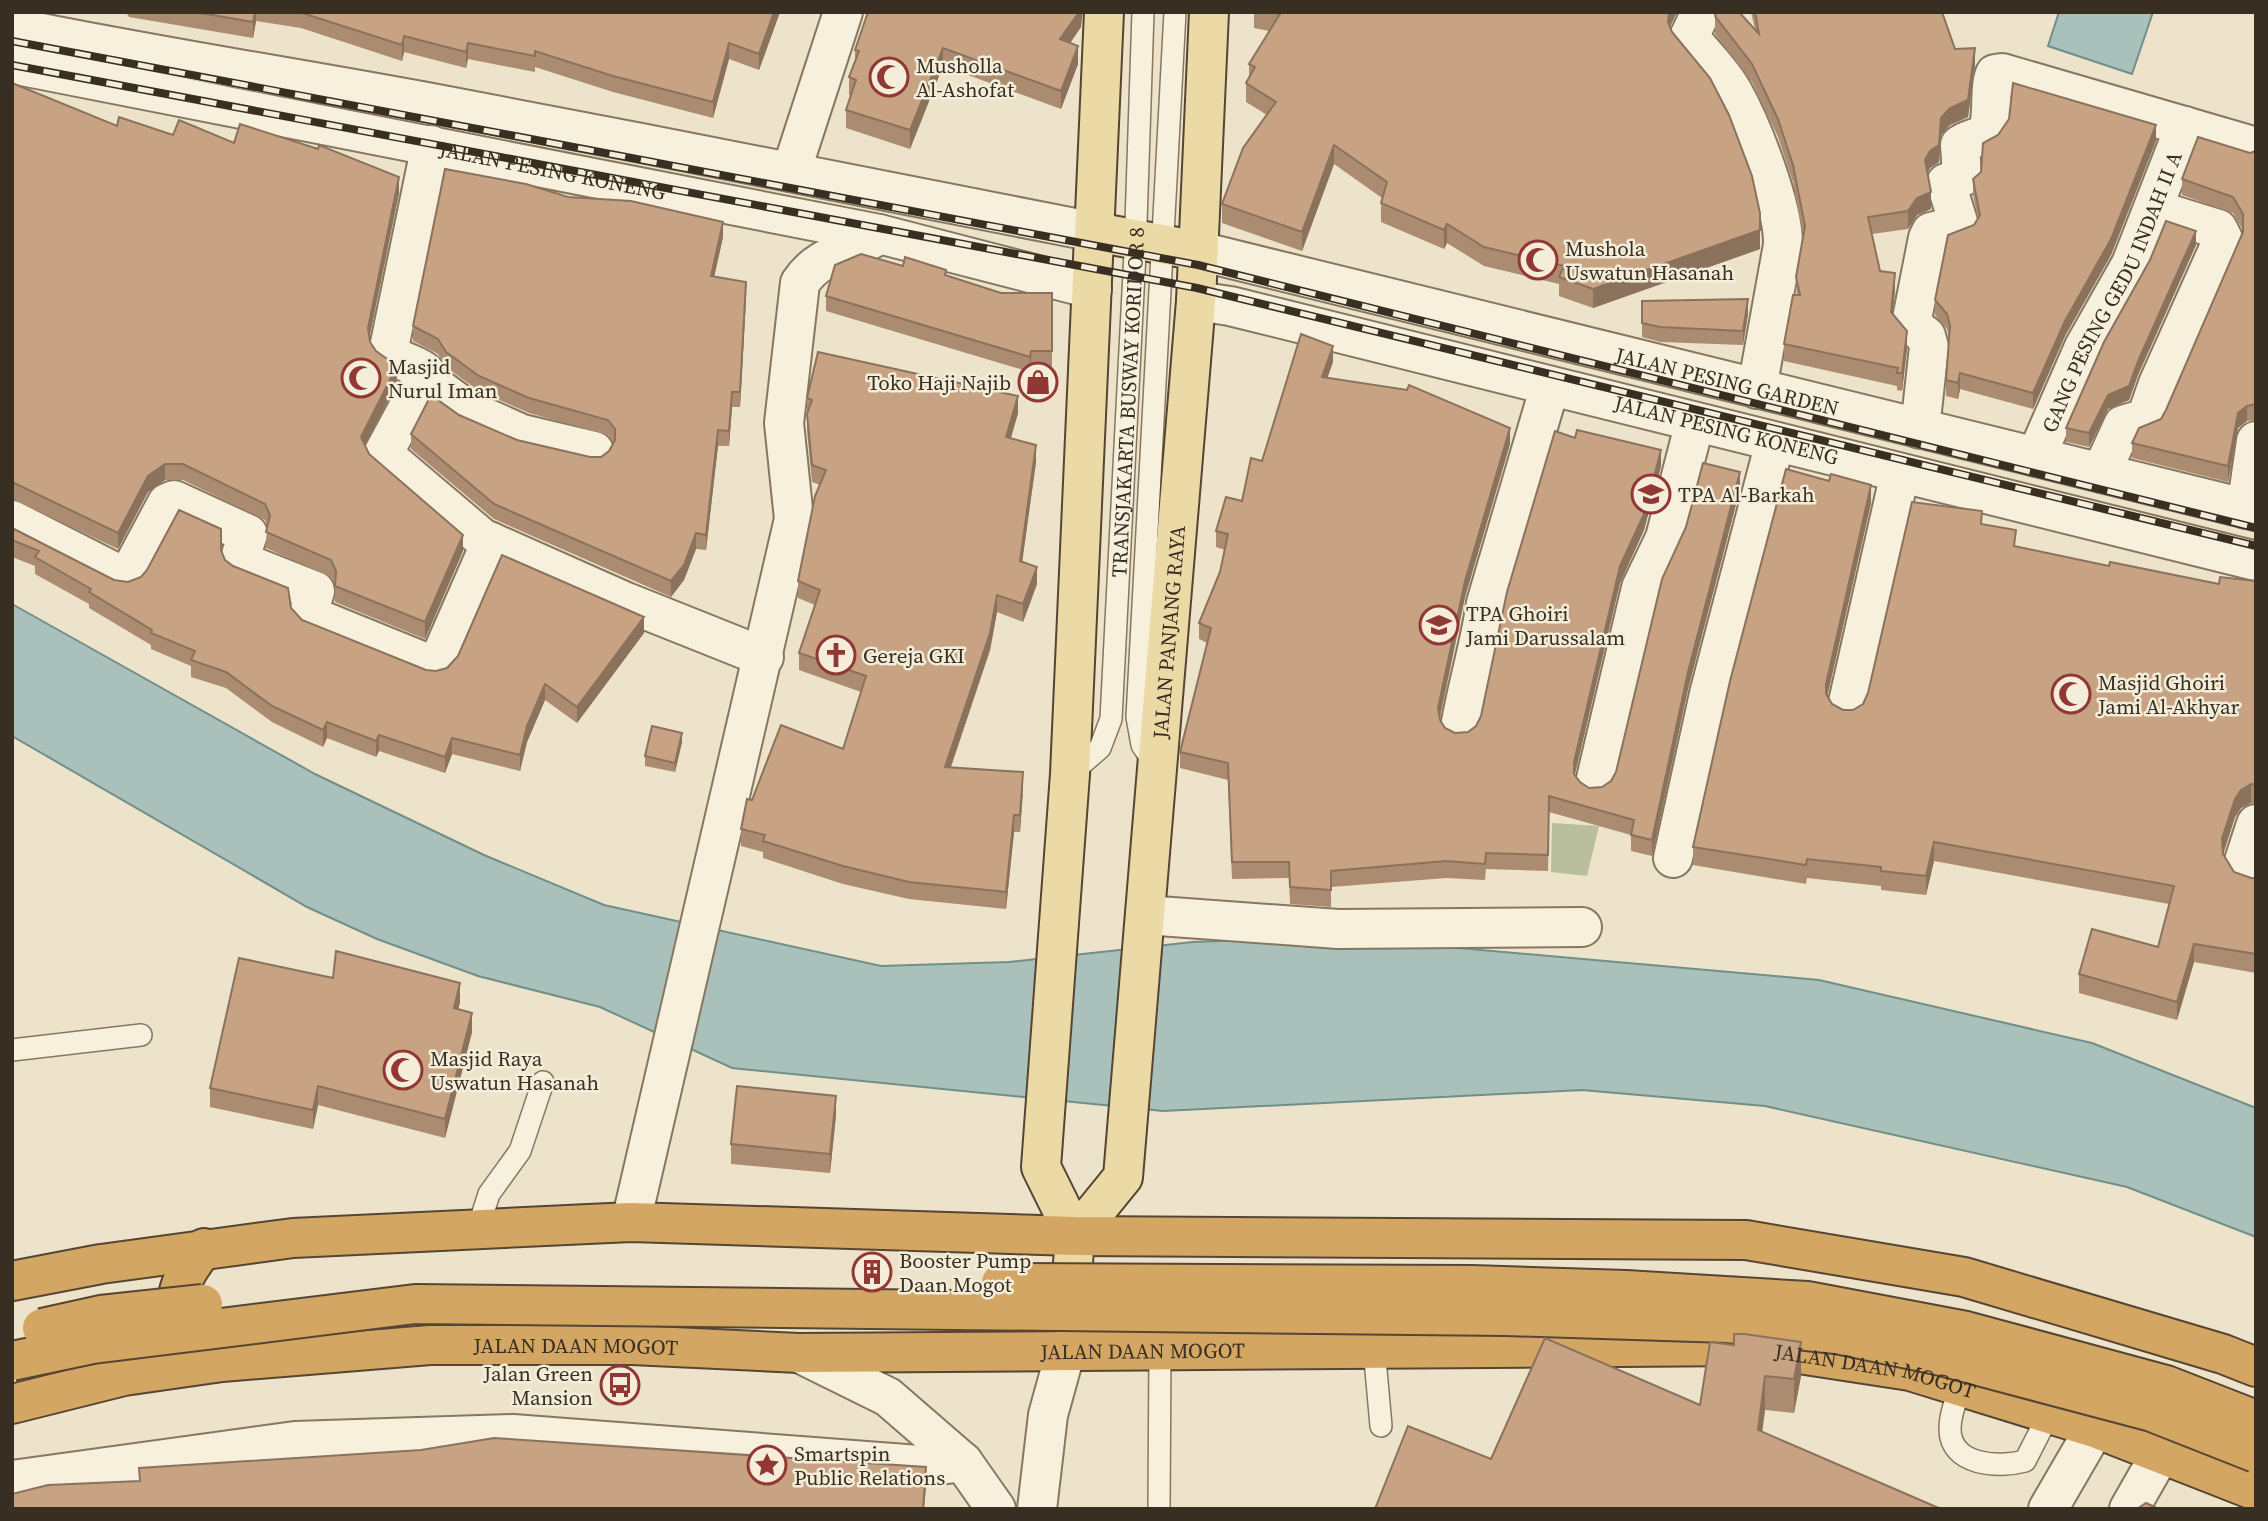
<svg xmlns="http://www.w3.org/2000/svg" width="2268" height="1521" font-family="'Source Serif 4',serif">
<rect width="100%" height="100%" fill="#ece3ca"/>
<path fill="#b9bf9d" d="M1552,823L1599,826L1587,876L1551,872Z"/>
<path fill="#aac1bb" stroke="#718f89" stroke-width="2" d="M2059,12H2153L2132,74L2048,46Z
M12,604L315,774L484,855L604,905L881,966L1009,962L1193,942L1334,937L1819,980L2092,1043L2256,1108V1237L2127,1187L1765,1106L1582,1090L1163,1111L732,1068L600,1007L478,976L377,939L307,907L12,736Z"/>
<g fill="none" stroke-linecap="round" stroke-linejoin="round">
<defs>
<g id="lane">
<path d="M1153,761L1142,745L1137,717L1175,12"/>
<path id="s1" d="M1070,774L1100,748L1111,719L1135,253L1143,12"/>
<path d="M12,1050L141,1035"/>
<path d="M478,1228L489,1194L520,1151L543,1082"/>
<path d="M1374,1348L1381,1426"/>
<path d="M1961,1386C1956,1400 1950,1414 1950,1429C1950,1466 1999,1468 2025,1461L2049,1414"/>
<path d="M1159,1509L1160,1350"/>
</g>
<g id="street">
<path d="M1701,12L1689,37C1704,55 1722,72 1733,92C1752,126 1784,207 1783,245L1757,389"/>
<path d="M12,27C148,55 285,76 421,101C646,143 871,188 1095,232"/>
<path id="s2" d="M12,64L879,234L1092,289"/>
<path d="M431,145L389,348C393,361 415,363 425,372L424,378L383,454L482,538L626,602L764,657"/>
<path d="M791,172L843,12"/>
<path id="s3" d="M1199,251L2256,511"/>
<path id="s4" d="M1196,301L1230,306L2256,561"/>
<path d="M424,378L468,410L522,434L594,451"/>
<path d="M1920,429L1929,347L1926,336L1913,326L1912,319L1928,238L1931,232L1959,225L1946,183L1962,177L1960,145C1967,139 1978,139 1985,133C1995,125 1988,88 1995,74L2002,73L2256,147"/>
<path id="s5" d="M2036,457L2084,347L2131,264L2185,126"/>
<path d="M2101,473L2123,425L2146,418L2158,384L2223,239L2218,229L2153,209"/>
<path d="M2246,509L2256,441"/>
<path d="M12,520L124,577L128,576L167,503L174,500L248,534L241,555L242,562L315,591L309,611L311,616L434,666L438,663L491,542"/>
<path d="M1847,707L1900,473"/>
<path d="M1460,728C1467,686 1480,645 1486,603L1550,386"/>
<path d="M1595,783L1641,588L1665,538L1695,422"/>
<path d="M2256,824L2243,864L2247,873L2256,875"/>
<path d="M1673,858L1709,694L1775,442"/>
<path d="M1145,915L1338,929L1582,927"/>
<path d="M631,1222L794,519L784,423L800,283C822,250 850,256 879,234"/>
<path d="M799,1353L888,1397L963,1462L996,1509"/>
<path d="M12,1480L295,1441L513,1434L932,1466L963,1462"/>
<path d="M1037,1509L1048,1415L1066,1350"/>
<path d="M2048,1509L2095,1428"/>
<path d="M2129,1509L2161,1453"/>
</g>
<g id="primary">
<path d="M1095,232L1199,251"/>
<path id="s6" d="M1075,1236L1123,1177L1196,301L1209,12"/>
<path d="M1069,1317L1075,1236L1041,1167L1070,774L1104,12"/>
</g>
<g id="highway">
<path d="M12,1281L101,1264L293,1238L631,1222L1075,1236L1746,1240L1964,1277L2223,1354L2256,1367"/>
<path d="M191,1337C165,1303 181,1277 204,1248"/>
<path id="s7" d="M12,1404L124,1376L222,1362L430,1345H632L799,1353L1746,1346L1910,1371L2095,1428L2256,1491"/>
</g>
</defs>
<use href="#lane" stroke="#877760" stroke-width="24"/>
<use href="#street" stroke="#877760" stroke-width="42"/>
<use href="#primary" stroke="#564533" stroke-width="42"/>
<use href="#highway" stroke="#564533" stroke-width="42"/>
<use href="#lane" stroke="#f7f0dd" stroke-width="21"/>
<use href="#street" stroke="#f7f0dd" stroke-width="38"/>
<use href="#primary" stroke="#ebd9a6" stroke-width="38"/>
<use href="#highway" stroke="#d3a763" stroke-width="38"/>
<defs>
<path id="rail" d="M12,41L1198,265L2256,528
M12,65L1197,288L2256,546"/>
</defs>
<use href="#rail" stroke="#392e22" stroke-width="8"/>
<use href="#rail" stroke="#f4edd9" stroke-width="5" stroke-dasharray="16" stroke-linecap="butt"/>
<defs>
<path id="highway-bridge" d="M1001,1283L1472,1285L1626,1290L1807,1301L1966,1331L2166,1385L2256,1420
M42,1328L101,1315L203,1304
M12,1361L93,1344L415,1304L1506,1316L1727,1323L1836,1334L1941,1356L2152,1412L2256,1453"/>
</defs>
<use href="#highway-bridge" stroke="#564533" stroke-width="42" stroke-linecap="butt"/>
<use href="#highway-bridge" stroke="#d3a763" stroke-width="38"/>
</g>
<path fill="#ab8c71" d="M126,12H780L759,70L729,59L713,118L613,92L535,67V72L468,59L466,68L404,52L402,61L301,28L256,21L253,38L129,17Z
M1254,12H1677L1670,27L1760,213V249L1593,308L1559,296V284L1484,266L1447,243L1444,249L1381,222V203L1382,198L1334,164L1302,251L1222,223V204L1267,115L1246,102V83L1249,78V64L1269,31L1254,28Z
M1751,12H1942L1955,49L1975,66L1968,117L1950,125L1941,135L1939,162L1930,168L1927,173L1931,209L1917,215L1908,229L1872,234L1880,271L1895,290L1893,314L1907,349L1902,391L1897,390V386L1784,361V344L1797,295L1796,277L1803,235L1793,182L1778,137L1752,82L1715,34V16L1755,29Z
M1081,27L1070,43L1078,64L1061,109L943,66L910,149L846,128V110L851,96L849,95V77L855,63V50Z
M12,83L117,126L173,135L234,143L399,193L369,338L370,342L397,382L365,446L369,454L463,551L425,639L335,602V584L331,577L266,548L267,526L265,520L183,480H165L148,492L118,549L12,499Z
M2156,141L2111,255L2065,336L2033,409L1960,389L1958,399L1946,396V380L1949,338L1947,329L1935,315V300L1978,219L1973,195V179Z
M2256,151V420L2247,421L2238,428L2228,482L2132,458V443L2161,419L2166,410L2243,233V230L2233,213L2182,195V179L2250,153Z
M568,197L723,237L714,277L746,297L740,407H732L729,446H718L706,550L696,549L684,580L671,597L494,519L411,449V434L459,415L517,440L590,457H601L609,451L614,443L608,435L529,413L479,391L446,367L438,354L413,341V326Z
M2196,245L2138,375L2129,400L2108,409L2089,447L2066,442V428L2150,260Z
M903,266L946,275L1001,293H1052V366H1031L1030,372L826,311V296Z
M1642,301L1748,314L1743,345L1660,342L1642,337Z
M1333,362L1327,378L1510,444L1465,597L1440,719L1445,728L1455,733L1468,732L1476,726L1661,466L1644,530L1620,583L1575,774L1580,782L1589,788L1602,787L1611,781L1616,772L1740,489L1688,689L1652,856L1631,851V835L1549,812L1548,871L1486,869L1485,880L1446,878L1331,887V907L1290,904L1289,878L1232,879L1228,780L1180,768V752L1207,643L1199,639V623L1220,572L1225,550L1216,547V531L1242,501L1262,461Z
M807,398L1018,413L1011,438L1036,462L1022,561L1037,584L1023,622L997,612L990,650L951,767L1023,790L1020,832H1014L1006,909L909,899L843,884L763,858V852L741,846V829L752,800L843,749L861,692L799,670V653L815,605L798,598V581L820,485L812,482L807,431Z
M1871,503L1827,696L1832,704L1843,710H1853L1863,704L1982,524L2016,546L2109,566L2219,584L2256,581V803H2251L2241,808L2235,817L2223,855L2234,872L2251,878H2256V973L2194,962L2177,1020L2079,993V974L2158,947L2169,904L1934,861L1926,895L1881,890V886L1807,878L1806,884L1693,865V847Z
M12,528L114,580L128,582L221,550L225,560L291,608L302,620L426,670L436,671L644,633L577,723L545,700L527,742L520,771L452,754L445,773L379,751L376,757L327,738L323,747L272,722L226,688L191,677V666L151,649V645L89,608V604L35,574V566L12,557Z
M682,742L675,772L645,766V756Z
M333,978L460,1002L458,1009L472,1032L445,1138L318,1105L313,1129L210,1107V1088Z
M836,1115L830,1173L731,1164V1144Z
M1710,1342L1801,1376L1794,1413L1765,1410L1762,1431L1491,1459L1700,1405Z"/>
<path fill="#8b725c" d="M255,12H256V21L253,38V22Z
M774,12H780L759,70V54Z
M1079,12H1083L1081,27L1060,58V39Z
M1669,12H1677L1669,28L1668,22Z
M404,36V52L402,61V45Z
M468,43V59L466,68V52Z
M729,43V59L713,118V102Z
M1078,46V64L1061,109V91Z
M943,48V66L910,149V130Z
M1975,48V66L1968,117L1950,125L1941,135L1939,162L1930,168L1925,178V160L1930,151L1941,118Z
M2156,125V141L2111,255L2065,336L2033,409V393L2065,321Z
M1334,145V164L1302,251V232Z
M399,177V193L368,344V328Z
M1931,192V209L1917,215L1908,229V211L1917,198Z
M723,222V237L711,291V276Z
M1447,224V243L1444,249V230Z
M1760,230V249L1593,308V289Z
M2196,231V245L2138,375L2129,400L2108,409L2089,447V433L2108,395L2138,361Z
M1895,273V290L1891,329V312Z
M746,282V297L740,407V392Z
M1748,299V314L1743,345V331Z
M1907,331V349L1902,391V373Z
M1333,346V362L1322,393V377Z
M1031,351V366L1030,372V357Z
M397,366V382L361,454V437Z
M1960,373V389L1958,399V383Z
M732,392V407L729,446V431Z
M1018,396V413L1006,454V437Z
M2247,406V421L2238,428L2228,482V466L2238,413Z
M1510,428V444L1465,597L1438,724V708L1465,581Z
M718,430V446L706,550V535Z
M1036,445V462L1020,578V561Z
M1661,450V466L1644,530L1620,583L1574,778V762L1620,566Z
M165,464V480L148,492L118,549V533L148,476Z
M1740,472V489L1688,689L1652,856V840L1688,672Z
M1871,485V503L1826,702V684Z
M696,533V549L684,580L671,597V581Z
M463,535V551L425,639V622Z
M1037,567V584L1023,622V604Z
M997,595V612L990,650L945,784V767Z
M644,617V633L577,723V707Z
M545,684V700L527,742L520,771V755L527,726Z
M327,722V738L323,747V730Z
M682,733V742L675,772V763Z
M379,735V751L376,757V741Z
M452,738V754L445,773V757Z
M1023,772V790L1020,832V815Z
M2251,784V803L2241,808L2235,817L2222,857V839L2235,799L2241,790Z
M1014,815V832L1006,909V892Z
M1934,842V861L1926,895V876Z
M2194,944V962L2177,1020V1002Z
M460,983V1002L454,1027V1008Z
M472,1013V1032L445,1138V1119Z
M318,1086V1105L313,1129V1110Z
M836,1096V1115L830,1173V1154Z
M1801,1342V1376L1794,1413V1379Z
M1765,1376V1410L1758,1464V1430Z
M926,1467V1487L924,1509H923Z"/>
<path fill="#c7a383" stroke="#8b725c" stroke-width="2" d="M195,12H255L253,22Z
M299,12H774L759,54L729,43L713,102L613,76L535,51V56L468,43L466,52L404,36L402,45Z
M868,12H1079L1060,39L1078,46L1061,91L943,48L910,130L846,110L856,80L849,77L859,51L855,50Z
M1269,12H1669L1668,22L1672,32L1710,78L1729,115L1752,176L1760,213V230L1593,289L1559,277L1564,266L1484,247L1447,224L1444,230L1381,203L1387,182L1334,145L1302,232L1222,204L1243,148L1276,102L1246,83L1255,67L1249,64L1280,14Z
M1716,12H1739L1759,34L1755,12H1942L1955,49L1975,48L1968,100L1950,108L1941,118L1939,145L1930,151L1925,160L1931,192L1917,198L1908,211L1868,217L1880,271L1895,273L1891,312L1907,331L1902,373H1897L1898,368L1784,344L1793,295H1800L1796,277L1805,226L1793,165L1778,119L1752,64L1715,16Z
M12,83L117,126L119,117L173,135L179,120L234,143L240,124L318,149L319,145L399,177L368,328L370,342L376,351L397,366L361,437L369,454L463,535L425,622L335,586L336,571L331,560L266,532L270,515L265,504L183,464H165L148,476L118,533L12,482Z
M2013,83L2156,125L2111,239L2065,321L2033,393L1960,373L1958,383L1946,380L1950,326L1947,314L1935,300L1948,235L1974,225L1980,215L1973,179L1981,172L1983,143L1998,135L2009,119Z
M2198,137L2250,153L2256,151V404L2247,406L2238,413L2228,466L2132,443L2139,428L2161,419L2166,410L2243,232V214L2233,197L2182,179Z
M445,169L526,184L568,197L631,201L723,222L711,276L746,282L740,392H732L729,431L718,430L706,535L696,533L684,565L671,581L494,504L411,434L431,395L459,415L517,440L590,457H601L609,451L615,440V429L608,420L529,398L479,376L446,352L438,339L413,326Z
M2166,221L2196,231L2138,361L2129,386L2108,395L2089,433L2066,428L2104,342L2150,260Z
M861,254L903,266L905,257L946,270L945,275L1001,293H1052V351H1031L1030,357L826,296L835,265Z
M1748,299L1743,331L1660,327L1642,323V301Z
M1301,334L1333,346L1322,377L1407,390L1409,385L1510,428L1465,581L1438,708L1440,720L1445,728L1455,733L1468,732L1476,726L1481,716L1507,592L1555,431L1575,438L1577,430L1661,450L1644,514L1620,566L1574,762V774L1580,782L1589,788L1602,787L1611,781L1616,772L1662,579L1686,527L1703,463L1740,472L1688,672L1652,840L1631,835L1634,820L1549,796L1548,855L1486,853L1485,864L1446,861L1331,871V890L1290,887L1289,862H1232L1228,763L1180,752L1211,628L1199,623L1220,572L1228,534L1216,531L1226,497L1242,501L1251,458L1262,461Z
M818,352L1018,396L1006,437L1036,445L1020,561L1037,567L1023,604L997,595L990,633L945,767L1023,772L1020,815H1014L1006,892L909,882L843,866L763,841L765,835L741,829L747,799L752,800L781,725L843,749L866,676L799,653L820,590L798,581L815,496L826,470L812,465L807,414L812,400L807,398Z
M1786,469L1829,481L1831,474L1871,485L1826,684V694L1832,704L1843,710H1853L1863,704L1868,693L1912,502L1982,511L1981,524L2016,530L2014,546L2109,566L2110,562L2219,584L2220,577L2256,581V785L2251,784L2241,790L2235,799L2222,839L2223,854L2234,872L2251,878H2256V954L2194,944L2177,1002L2079,974L2092,929L2158,947L2174,886L1934,842L1926,876L1881,871V867L1807,859L1806,865L1693,847L1730,681Z
M179,510L221,529V550L225,560L233,566L288,588L291,608L302,620L426,670L436,671L447,668L458,656L502,555L644,617L577,707L545,684L527,726L520,755L452,738L445,757L379,735L376,741L327,722L323,730L272,706L226,672L191,660L195,651L151,633L152,630L89,592L91,589L35,557L39,551L12,540V528L114,580L128,582L141,577L147,570Z
M652,726L682,733L675,763L645,756Z
M336,951L460,983L454,1008L472,1013L445,1119L318,1086L313,1110L210,1088L239,958L333,978Z
M737,1086L836,1096L830,1154L731,1144Z
M1734,1334H1744L1801,1342L1794,1379L1765,1376L1758,1430L1941,1509H1375L1408,1426L1491,1459L1545,1338L1700,1405L1710,1342L1734,1345Z
M494,1438L926,1467L923,1509H12V1494L48,1485L140,1481L139,1468L421,1450Z
M2146,1503L2159,1509H2137Z"/>
<defs>
<symbol id="mosque-ring" viewBox="-11 -11 22 22"><circle r="9.5" fill="#f4edd9" stroke="#923834" stroke-width="1.5"/><path d="M3.5-4.9A6 6 0 1 0 3.5 4.9A5 5 0 1 1 3.5-4.9Z" fill="#923834"/></symbol>
<symbol id="shop-ring" viewBox="-11 -11 22 22"><circle r="9.5" fill="#f4edd9" stroke="#923834" stroke-width="1.5"/><path d="M-5-2.5h2.3a2.7 3.5 0 0 1 5.4 0H5L5.5 6h-11ZM-1.5-2.5h3a1.5 2.3 0 0 0-3 0Z" fill="#923834"/></symbol>
<symbol id="school-ring" viewBox="-11 -11 22 22"><circle r="9.5" fill="#f4edd9" stroke="#923834" stroke-width="1.5"/><path d="M0-5L7-2L0 1L-7-2ZM-4 1L0 2.5L4 1V4Q0 6-4 4Z" fill="#923834"/></symbol>
<symbol id="church-ring" viewBox="-11 -11 22 22"><circle r="9.5" fill="#f4edd9" stroke="#923834" stroke-width="1.5"/><path d="M-1.2-6h2.4v3.5h3.3v2.4h-3.3V6h-2.4V-.1h-3.3v-2.4h3.3Z" fill="#923834"/></symbol>
<symbol id="building-ring" viewBox="-11 -11 22 22"><circle r="9.5" fill="#f4edd9" stroke="#923834" stroke-width="1.5"/><path d="M-4-6H4V6H1V3H-1V6H-4ZM-2.5-4.3h1.7v1.8h-1.7ZM.8-4.3h1.7v1.8H.8ZM-2.5-1h1.7V.8h-1.7ZM.8-1h1.7V.8H.8Z" fill="#923834"/></symbol>
<symbol id="bus-ring" viewBox="-11 -11 22 22"><circle r="9.5" fill="#f4edd9" stroke="#923834" stroke-width="1.5"/><path d="M-5-6H5V4H4V6H2V4H-2V6H-4V4H-5ZM-3.5-4V0h7V-4ZM-3.5 1.2v1.5H-2V1.2ZM2 1.2v1.5H3.5V1.2Z" fill="#923834"/></symbol>
<symbol id="sight-ring" viewBox="-11 -11 22 22"><circle r="9.5" fill="#f4edd9" stroke="#923834" stroke-width="1.5"/><path d="M0-6L1.8-2.2L6-1.7L2.9 1.2L3.7 5.4L0 3.3L-3.7 5.4L-2.9 1.2L-6-1.7L-1.8-2.2Z" fill="#923834"/></symbol>
</defs>
<g fill-rule="evenodd">
<use href="#mosque-ring" x="867" y="55" width="44" height="44"/>
<use href="#mosque-ring" x="1516" y="238" width="44" height="44"/>
<use href="#mosque-ring" x="339" y="356" width="44" height="44"/>
<use href="#shop-ring" x="1016" y="360" width="44" height="44"/>
<use href="#school-ring" x="1629" y="472" width="44" height="44"/>
<use href="#school-ring" x="1417" y="603" width="44" height="44"/>
<use href="#church-ring" x="814" y="633" width="44" height="44"/>
<use href="#mosque-ring" x="2049" y="672" width="44" height="44"/>
<use href="#mosque-ring" x="381" y="1048" width="44" height="44"/>
<use href="#building-ring" x="850" y="1250" width="44" height="44"/>
<use href="#bus-ring" x="598" y="1363" width="44" height="44"/>
<use href="#sight-ring" x="745" y="1443" width="44" height="44"/>
</g>
<g text-anchor="middle" dominant-baseline="central" stroke-width="5" stroke-linejoin="round" paint-order="stroke">
<g font-size="21" fill="#392e22" stroke="#f4edd9" text-anchor="start">
<text x="916" y="65">Musholla<tspan x="916" dy="24">Al-Ashofat</tspan></text>
<text x="1565" y="248">Mushola<tspan x="1565" dy="24">Uswatun Hasanah</tspan></text>
<text x="388" y="366">Masjid<tspan x="388" dy="24">Nurul Iman</tspan></text>
<text x="1011" y="382" text-anchor="end">Toko Haji Najib</text>
<text x="1678" y="494">TPA Al-Barkah</text>
<text x="1466" y="613">TPA Ghoiri<tspan x="1466" dy="24">Jami Darussalam</tspan></text>
<text x="863" y="655">Gereja GKI</text>
<text x="2098" y="682">Masjid Ghoiri<tspan x="2098" dy="24">Jami Al-Akhyar</tspan></text>
<text x="430" y="1058">Masjid Raya<tspan x="430" dy="24">Uswatun Hasanah</tspan></text>
<text x="899" y="1260">Booster Pump<tspan x="899" dy="24">Daan Mogot</tspan></text>
<text x="593" y="1373" text-anchor="end">Jalan Green<tspan x="593" dy="24">Mansion</tspan></text>
<text x="794" y="1453">Smartspin<tspan x="794" dy="24">Public Relations</tspan></text>
</g>
<g font-size="21" fill="#392e22" stroke="#f4edd9">
<text stroke="none"><textPath href="#s2" startOffset="551">JALAN PESING KONENG</textPath></text>
<text stroke="none"><textPath href="#s5" startOffset="182">GANG PESING GEDU INDAH II A</textPath></text>
<text stroke="none"><textPath href="#s3" startOffset="544">JALAN PESING GARDEN</textPath></text>
<text stroke="none"><textPath href="#s1" startOffset="388">TRANSJAKARTA BUSWAY KORIDOR 8</textPath></text>
<text stroke="none"><textPath href="#s4" startOffset="546">JALAN PESING KONENG</textPath></text>
<text stroke="none"><textPath href="#s6" startOffset="623">JALAN PANJANG RAYA</textPath></text>
<text stroke="none"><textPath href="#s7" startOffset="569">JALAN DAAN MOGOT</textPath></text>
<text stroke="none"><textPath href="#s7" startOffset="1136">JALAN DAAN MOGOT</textPath></text>
<text stroke="none"><textPath href="#s7" startOffset="1871">JALAN DAAN MOGOT</textPath></text>
</g>
</g>
<rect width="2268" height="1521" fill="none" stroke="#392e22" stroke-width="28"/>
</svg>
